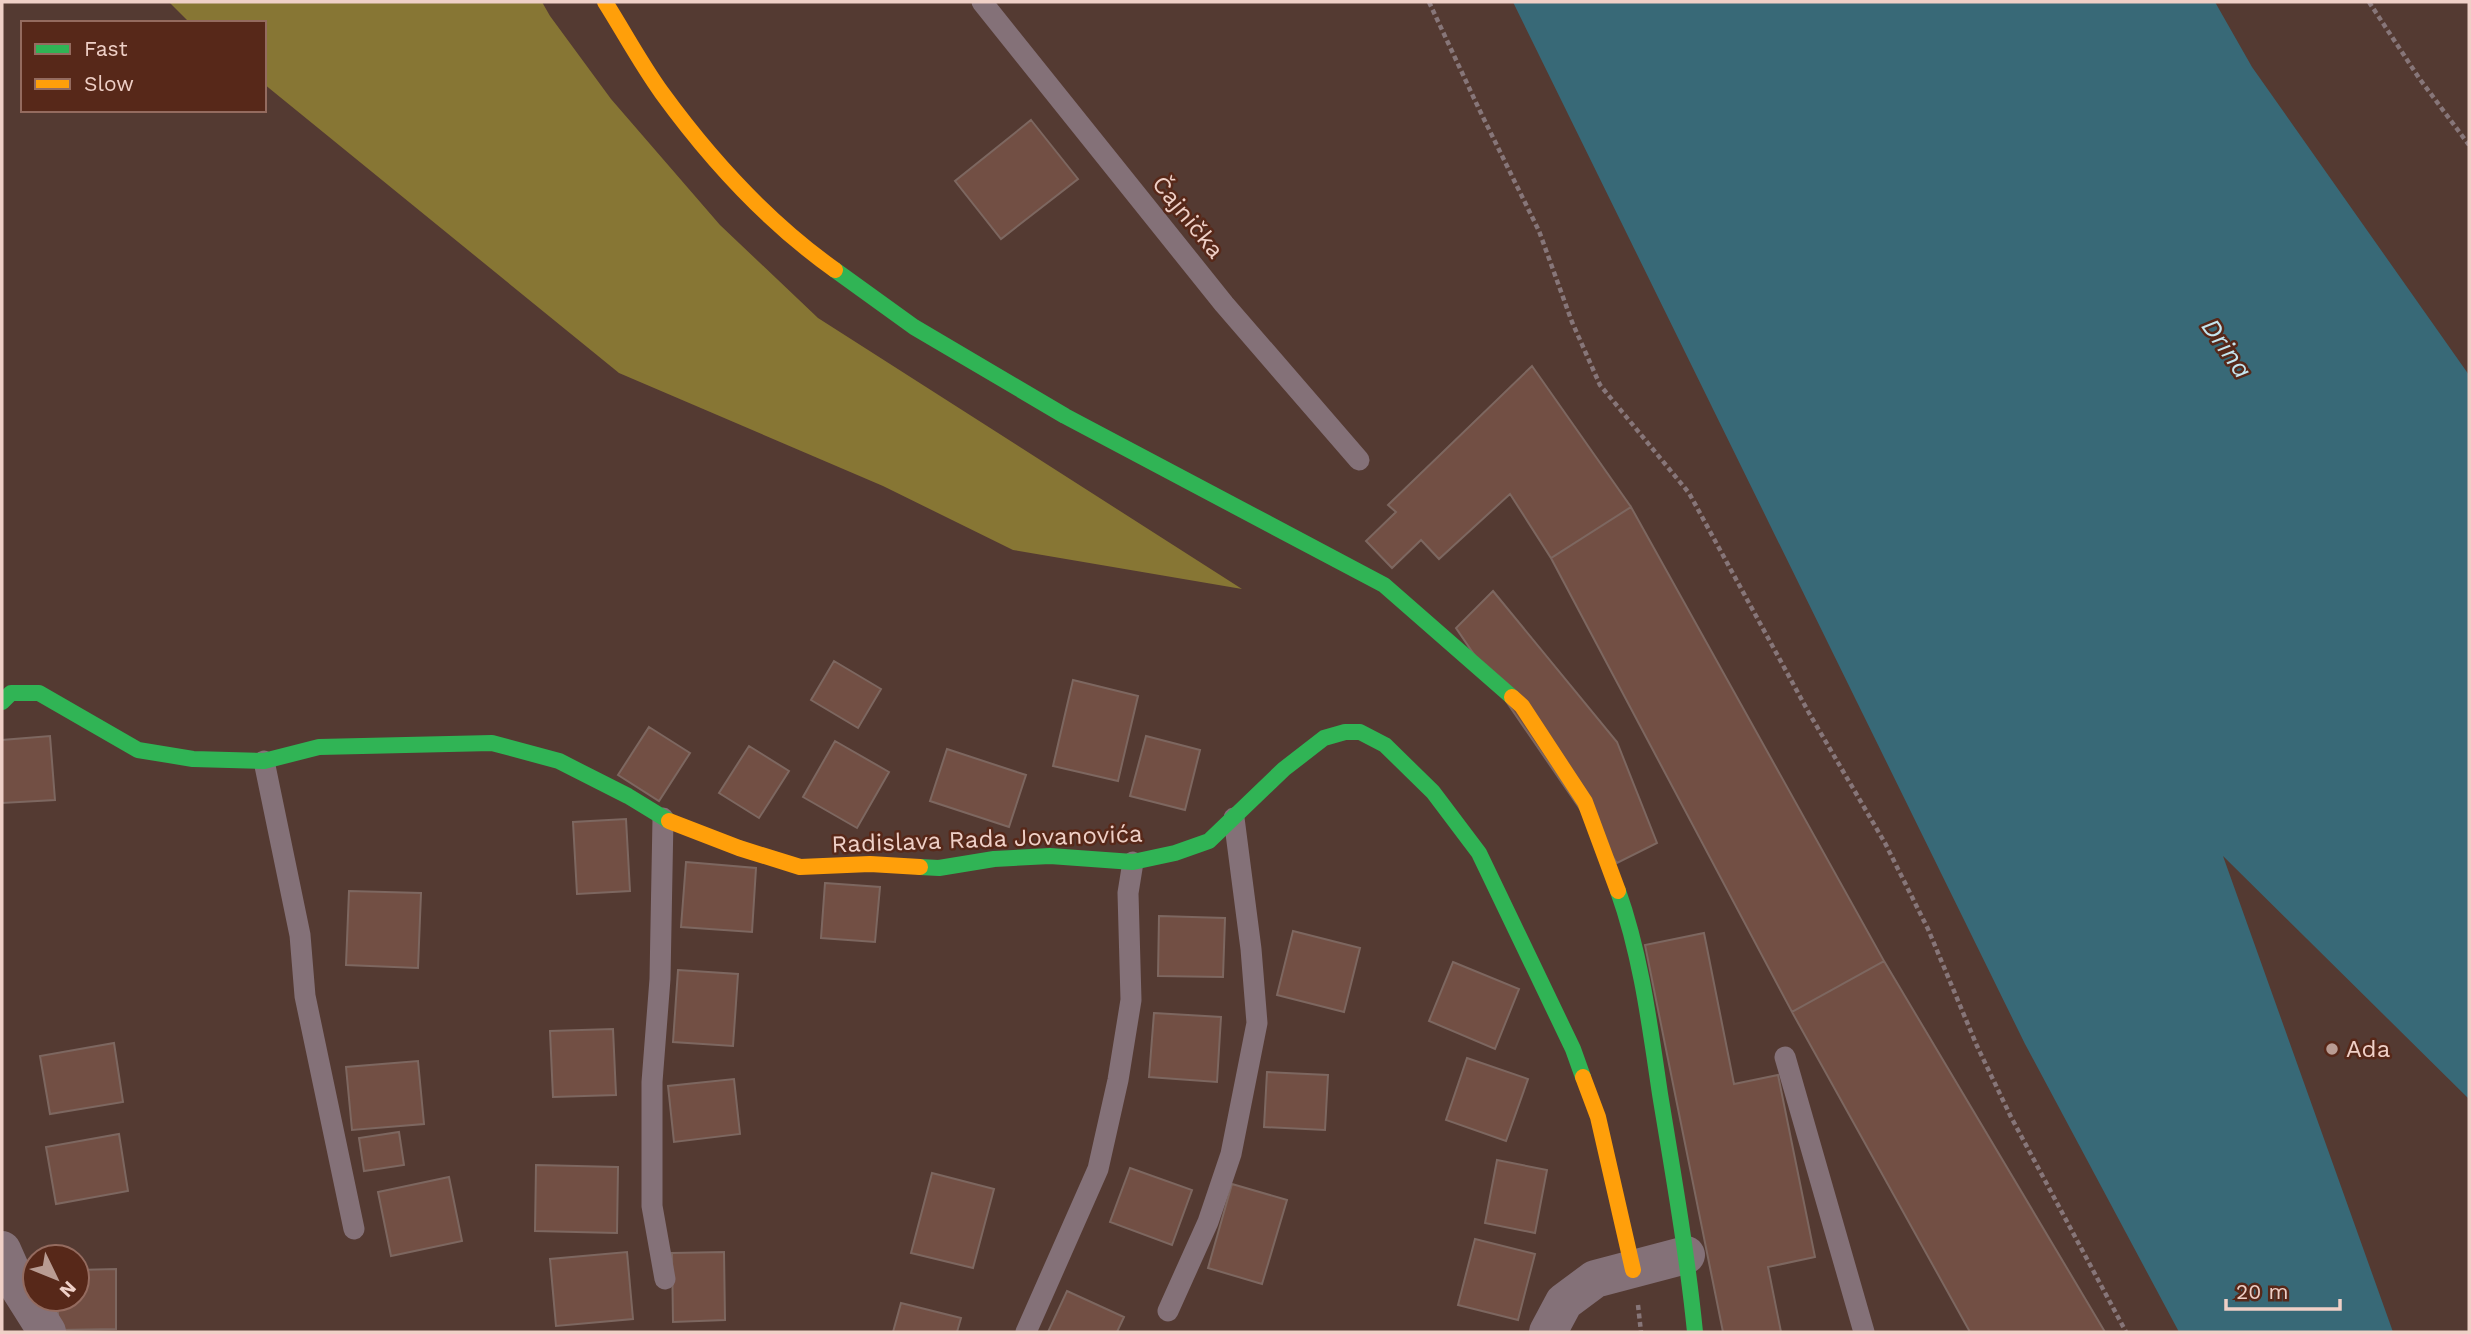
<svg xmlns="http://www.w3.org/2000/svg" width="2471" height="1334" font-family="'Work Sans',sans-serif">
<rect width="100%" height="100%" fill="#543a32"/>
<path fill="#877634" d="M169,2H542L550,16L611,99L720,225L818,318L1242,589L1013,550L883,486L619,373L264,84V23H190Z"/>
<path fill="#386977" d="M1513,2H2215L2252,67L2469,375V1099L2223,856L2393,1332H2179L2025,1044Z"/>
<path fill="#724f44" stroke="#7d6760" stroke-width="2" d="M1031,120L1078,179L1001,239L955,181Z
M1532,366L1631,507L1551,558L1510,494L1439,559L1421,540L1392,568L1366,541L1396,512L1388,505Z
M1631,507L1884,961L1792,1012L1551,558Z
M1493,591L1617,742L1657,843L1617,863L1456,628Z
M834,661L881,689L858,728L811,700Z
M1073,680L1138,696L1118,781L1053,766Z
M649,727L690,753L659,801L618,775Z
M50,736L55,800L2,803V740Z
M1146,736L1200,750L1185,810L1130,796Z
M835,741L889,772L857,828L803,797Z
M749,746L789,771L759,818L719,793Z
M947,749L1026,775L1009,827L930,801Z
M626,819L630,891L577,894L573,822Z
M686,862L756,868L752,932L681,927Z
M825,883L880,887L875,942L821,938Z
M349,891L421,893L418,968L346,965Z
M1159,916L1225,918L1223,977L1158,976Z
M1293,931L1360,948L1344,1012L1277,995Z
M1704,933L1734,1084L1778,1075L1815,1257L1768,1267L1781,1332H1723L1645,945Z
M1884,961L2105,1332H1970L1792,1012Z
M1453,962L1519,989L1495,1049L1429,1021Z
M678,970L738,974L733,1046L673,1042Z
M1154,1013L1221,1017L1217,1082L1149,1077Z
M613,1029L616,1095L553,1097L550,1031Z
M114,1043L123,1102L50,1114L40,1056Z
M1467,1058L1528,1079L1506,1141L1446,1120Z
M418,1061L424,1124L352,1130L346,1067Z
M1267,1072L1328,1075L1325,1130L1264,1127Z
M734,1079L740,1134L674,1142L668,1086Z
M399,1132L404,1165L364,1171L359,1138Z
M119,1134L128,1191L56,1204L46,1147Z
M1497,1160L1547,1170L1535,1233L1485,1223Z
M536,1165L618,1167L617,1233L535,1231Z
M1130,1168L1192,1190L1172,1245L1110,1222Z
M932,1173L994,1189L973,1268L911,1253Z
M449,1177L462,1241L391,1256L378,1192Z
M1232,1184L1287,1200L1262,1284L1208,1268Z
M1475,1239L1535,1254L1518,1320L1458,1305Z
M627,1252L633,1319L556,1326L550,1259Z
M724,1252L725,1320L673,1322L672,1253Z
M116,1269V1329L58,1330V1299H77V1270Z
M1067,1291L1124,1317L1117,1332H1048Z
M901,1303L961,1318L957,1332H893Z"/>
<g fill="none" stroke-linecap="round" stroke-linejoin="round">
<path stroke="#877679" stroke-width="4.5" stroke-dasharray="5 3.5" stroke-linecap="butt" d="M1429,2L1479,109L1539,231L1572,322L1600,385L1689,493L1809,713L1885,843L1928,929L1977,1046L2011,1117L2126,1332
M2369,2L2419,78L2469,145
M1638,1305L1641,1332"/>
<path stroke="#847178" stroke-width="21" d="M982,2L1224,304L1359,460
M264,761L300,935L305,996L354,1229
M663,818L660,979L652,1082V1206L665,1279
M1785,1057L1864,1332
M1168,1311L1208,1222L1231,1154L1257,1023L1251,949L1234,818
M1026,1332L1098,1169L1118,1080L1131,1000L1128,893L1133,862"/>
<path stroke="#847178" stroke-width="38" d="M2,1250L18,1286L47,1332
M1548,1332L1564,1302L1595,1279L1686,1255"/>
<path stroke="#30b455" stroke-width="16" d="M835,270L914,327L1065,416L1384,585L1512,697
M2,702L11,693H39L138,750L193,759L264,761L319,747L492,743L559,761L628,796L669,821
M920,867L939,868L994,859L1050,856L1133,862L1175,853L1209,841L1284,769L1324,738L1345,732H1360L1385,745L1433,792L1479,853L1573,1049L1583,1077
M1618,891C1641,955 1650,1027 1660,1094C1673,1173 1687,1252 1695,1332"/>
<path stroke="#ff9f0a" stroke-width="16" d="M605,2C624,32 641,64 662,93C710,159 769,223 835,270
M1512,697L1522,706L1585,802L1618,891
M669,821L739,848L800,867L870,864L920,867
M1583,1077L1598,1117L1633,1270"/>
</g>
<circle fill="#b99c93" stroke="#572819" stroke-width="2.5" cx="2332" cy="1049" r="7"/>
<g text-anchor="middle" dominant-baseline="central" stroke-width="5" stroke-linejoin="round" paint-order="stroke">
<g font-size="24" fill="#efd0c7" stroke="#572819">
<text transform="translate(1188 217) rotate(51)">Čajnička</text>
<text transform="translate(987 839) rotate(-2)">Radislava Rada Jovanovića</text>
</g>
<g font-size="24" fill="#efd0c7" stroke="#572819" text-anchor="start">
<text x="2346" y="1049">Ada</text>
</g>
<g font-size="26" font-style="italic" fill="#c3e5ef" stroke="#572819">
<text transform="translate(2227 348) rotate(55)">Drina</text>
</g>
</g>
<rect width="2471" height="1334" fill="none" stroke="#efd0c7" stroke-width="7"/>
<rect x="21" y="21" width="245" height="91" fill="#572819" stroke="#946b5f" stroke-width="2"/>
<rect x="35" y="44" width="35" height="10" fill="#30b455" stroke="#946b5f" stroke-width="2"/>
<text x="84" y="56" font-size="21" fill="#efd0c7">Fast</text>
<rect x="35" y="79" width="35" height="10" fill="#ff9f0a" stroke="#946b5f" stroke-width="2"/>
<text x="84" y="91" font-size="21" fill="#efd0c7">Slow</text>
<g transform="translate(56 1278) rotate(133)"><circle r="33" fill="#572819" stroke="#946b5f" stroke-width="2"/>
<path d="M0-5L12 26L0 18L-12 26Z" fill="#b99c93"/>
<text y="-10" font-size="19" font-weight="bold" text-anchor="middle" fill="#efd0c7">N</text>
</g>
<path d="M2226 1299v10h114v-10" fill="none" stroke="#efd0c7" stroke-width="3.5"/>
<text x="2236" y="1299" font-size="21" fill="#efd0c7" stroke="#572819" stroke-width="5" paint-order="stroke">20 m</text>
</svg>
